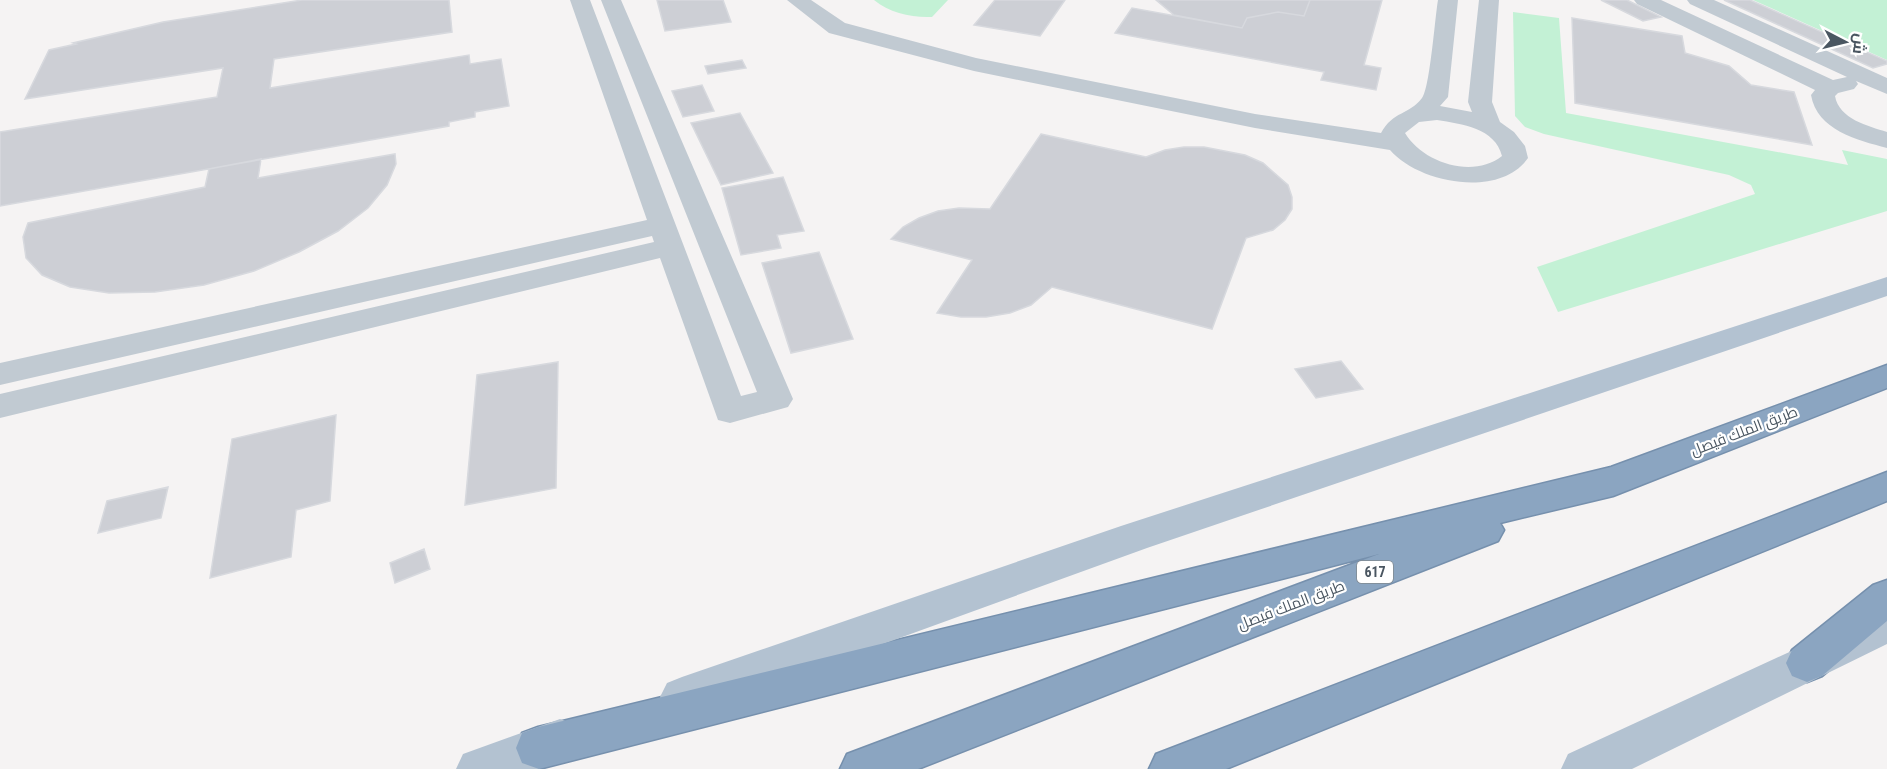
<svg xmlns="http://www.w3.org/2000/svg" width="1887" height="769" font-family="'Roboto Condensed',Cairo,sans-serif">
<rect width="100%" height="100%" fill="#f5f3f3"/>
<path fill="#c3f1d5" d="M874,0H948L932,17C912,18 890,13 874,0Z
M1753,0H1887V60Z
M1513,12L1559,18L1566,113L1848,165L1842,150L1887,159V211L1558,312L1537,267L1755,194L1751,185L1729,175L1544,134L1525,127L1515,116Z"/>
<path fill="#cdcfd5" stroke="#d7d9de" stroke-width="1.5" d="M302,0H449L452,32L274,59L270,88L469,55L470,64L501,59L509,106L475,112V117L449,122V126L0,206V132L217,97L223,68L25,99L49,50L76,44L73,43L163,22Z
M657,0H723L731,22L665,31Z
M995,0H1065L1040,36L974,25Z
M1156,0H1310L1304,16L1278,12L1247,18L1242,28L1174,15Z
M1310,0H1382L1364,65L1381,68L1376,90L1321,80L1324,72L1115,33L1132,8L1242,28L1247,18L1278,12L1304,16Z
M1601,0H1627L1661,17L1643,21Z
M1724,0H1750L1887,61V64L1873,68Z
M1572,18L1682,36L1685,53L1729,66L1751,85L1794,92L1812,145L1575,103Z
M742,60L746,68L708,74L705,66Z
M702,85L714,111L683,117L672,91Z
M740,113L773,173L721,185L691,123Z
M1041,134L1146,157L1165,150L1184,147H1204L1245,155L1263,163L1288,185L1292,197V209L1285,220L1273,230L1246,238L1212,329L1052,287L1031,305L1010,313L986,317H961L937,313L972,260L891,239L903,227L919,218L938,211L959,208L990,209Z
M395,154L396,164L387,185L368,208L338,231L299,252L254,271L204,285L155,292L109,293L70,287L42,275L26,258L23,237L28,223L205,187L209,169L261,159L258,178Z
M783,177L804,231L777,235L781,248L741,255L722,188Z
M819,252L853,339L791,353L762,263Z
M1341,361L1363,389L1316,398L1295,369Z
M558,362L556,488L465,505L477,375Z
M336,415L330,501L296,510L291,557L210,578L232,439Z
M168,487L161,518L98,533L107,501Z
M424,549L430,569L395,583L390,563Z"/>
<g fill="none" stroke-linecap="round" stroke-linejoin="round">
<defs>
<path id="highway" d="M1887,365V388L1613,496L1500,523L1504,530L1498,541L918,769H840L847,754L1379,554L539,769L522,763L516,748L522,733L538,727L1611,467Z
M1887,472V501L1226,769H1149L1156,754Z
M1887,580V621L1822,676L1807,682L1792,676L1786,663L1792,650L1873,585Z"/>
</defs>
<use href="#highway" stroke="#7690ad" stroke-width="3"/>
<path fill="#c1cad2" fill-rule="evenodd" d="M570,0H590L741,396L757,392L601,0H621L793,399L788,407L730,423L718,420L660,258L0,418V394L654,242L652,236L0,385V363L647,220Z
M787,0H811L845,23L976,58L1255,114L1381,133C1393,111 1409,115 1422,98C1430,88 1435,17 1438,0H1458L1448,97L1440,106L1472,112L1468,102L1479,0H1499L1492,102L1500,122L1514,132L1525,146L1528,158C1500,199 1418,183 1390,150L1255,128L974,71L829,33ZM1437,120C1462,124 1495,128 1502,156C1473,179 1423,163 1405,133L1419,122Z
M1634,0H1661L1833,80L1847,77L1690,4L1687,0H1714L1887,78V94L1856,81L1858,84L1854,89L1838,93L1835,96C1839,119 1868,126 1887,132V148C1857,140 1817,130 1811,95L1815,90L1637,4Z"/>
<path fill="#b3c2d1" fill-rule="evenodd" d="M1887,277V296L1147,548L682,717L667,711L660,697L667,683L682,677L1121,526Z
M1887,607V644L1632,769H1561L1568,754Z
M560,719L576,725L582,740L576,755L538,769H456L463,754Z"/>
<use href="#highway" fill="#8ba5c1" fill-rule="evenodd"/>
</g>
<g text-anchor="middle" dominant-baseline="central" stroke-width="4.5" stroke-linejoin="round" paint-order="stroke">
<rect fill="#fff" stroke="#808990" stroke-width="1.5" x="1357" y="561" width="36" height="22" rx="4.5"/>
<g font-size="14" font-weight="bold" fill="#4a5661">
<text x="1375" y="572">617</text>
</g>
<g font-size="15" fill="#4a5661" stroke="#fff">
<text transform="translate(1744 431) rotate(-21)">طريق الملك فيصل</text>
<text transform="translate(1291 605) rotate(-21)">طريق الملك فيصل</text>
</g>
</g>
<g transform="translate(1845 42) rotate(97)" stroke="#ffffff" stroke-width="4.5" paint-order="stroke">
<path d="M0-4.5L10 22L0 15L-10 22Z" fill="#4a5661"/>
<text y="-9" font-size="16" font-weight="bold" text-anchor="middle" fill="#4a5661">ش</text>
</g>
</svg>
